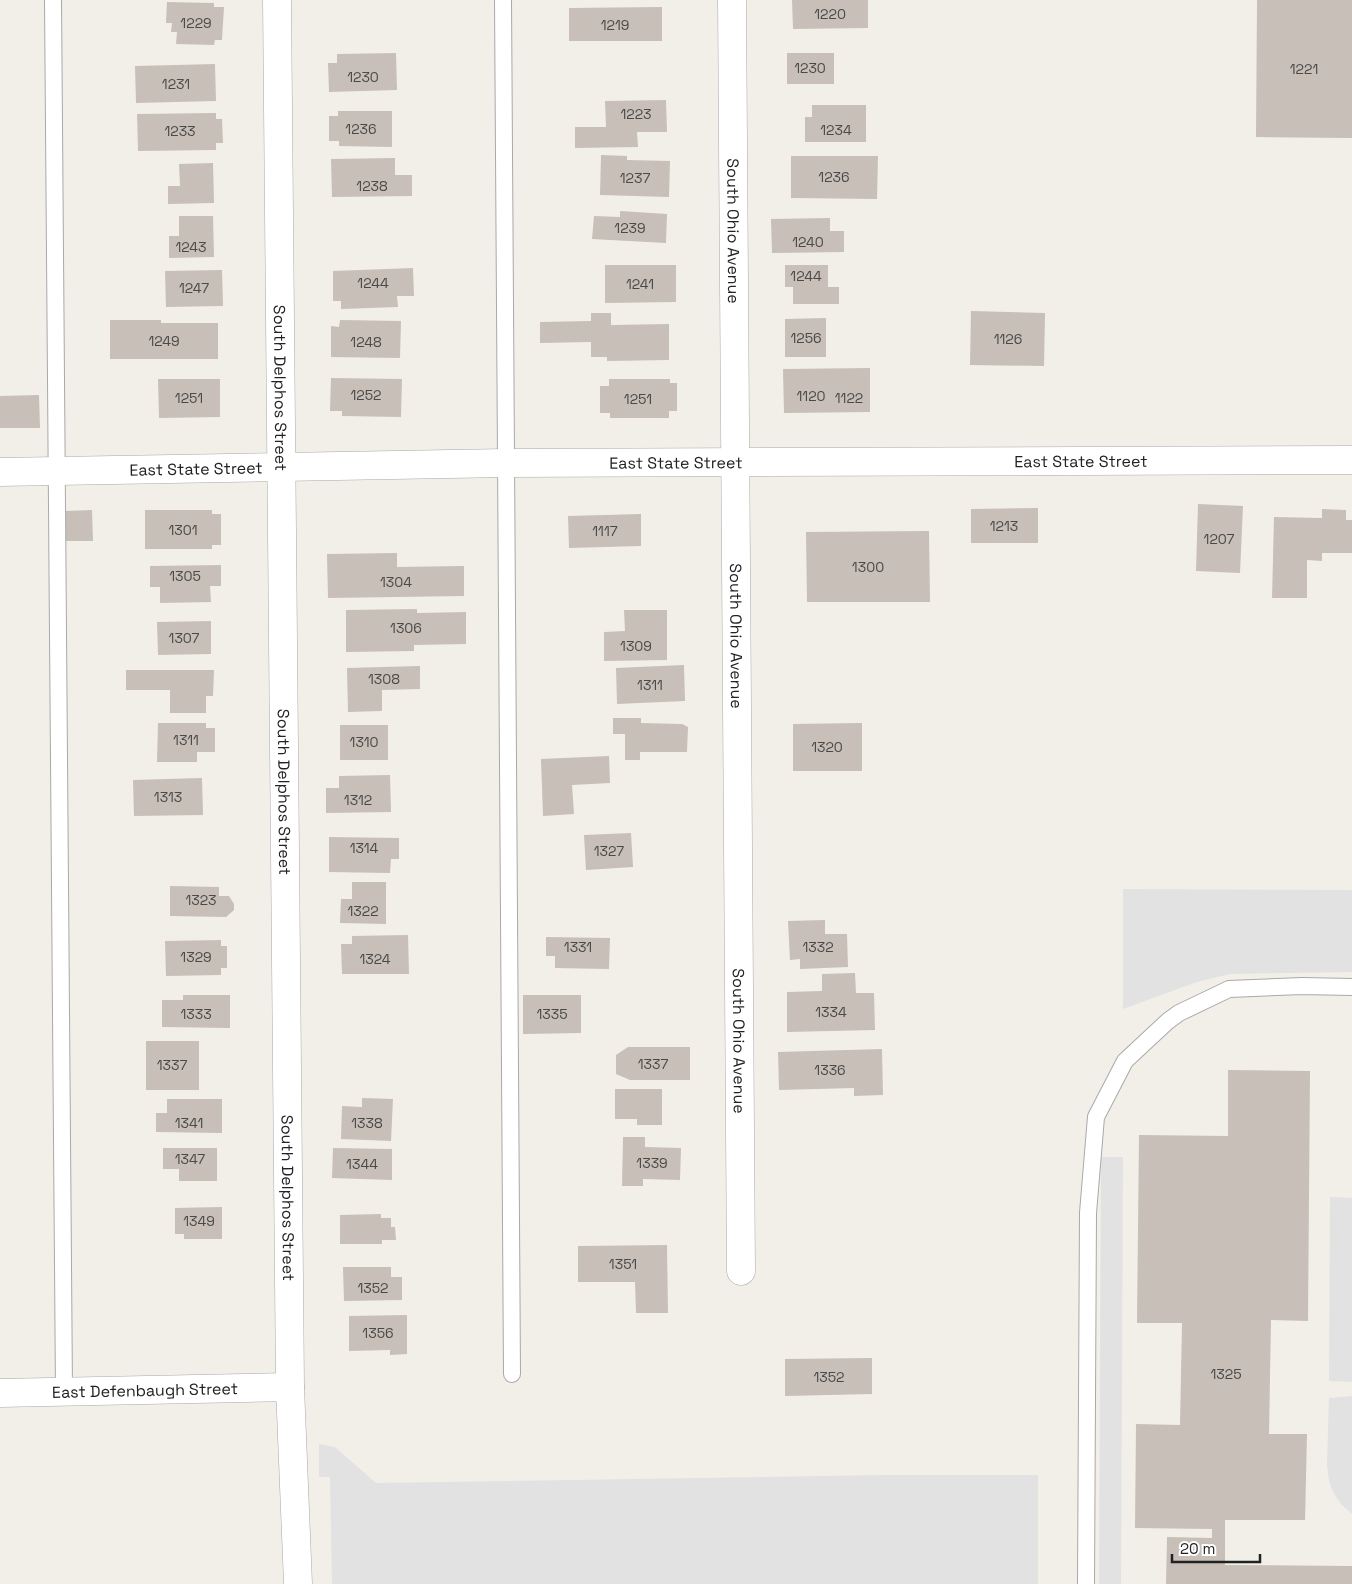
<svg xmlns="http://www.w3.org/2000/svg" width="1352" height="1584" font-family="'Space Grotesk',sans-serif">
<rect width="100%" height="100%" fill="#f2efe9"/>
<path fill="#e2e2e2" d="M1123,889L1352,890V972L1230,974L1197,982L1123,1009Z
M1101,1157H1123L1121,1584H1099Z
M1330,1197L1352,1198V1382L1329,1381Z
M1352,1396V1514L1341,1504L1333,1492L1329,1481L1327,1465L1329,1398Z
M319,1444L335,1447L376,1483L883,1475H1038V1584H332L330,1477H319Z"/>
<path fill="#c7bfb8" d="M792,0H868V28L793,29Z
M1257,0H1352V138L1256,137Z
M167,2L214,3V7H224L222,40H215L214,45L176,44L177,32H171L172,23H166Z
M662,7V41H569V8Z
M396,53L397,90L329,92L328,63H337V54Z
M787,53H834V84H787Z
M215,64L216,101L136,103L135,66Z
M666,100L667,132H637L638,147L575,148V127H606L605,101Z
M812,105H866V142H805V117H812Z
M338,111H392V147L339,146V141H329V116H338Z
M216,113V119H222L223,143H216V150L138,151L137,114Z
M601,155L627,156V160L670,161L669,197L600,195Z
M791,156H878L877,199L791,198Z
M395,158V175H412V196L332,197L331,159Z
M213,163L214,203L168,204V186H180L179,164Z
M620,211L667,214L666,243L592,239L594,216L620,217Z
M179,216H213L214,257L169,258V236H179Z
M830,218V231H844V252L772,253L771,219Z
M605,265H676V302L605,303Z
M785,265H828V287H839V304H793V287H785Z
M413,268L414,296H397L398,307L341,309V301H333V271Z
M222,270L223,306L166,307L165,271Z
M971,311L1045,313L1044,366L970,365Z
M591,313H611V325L669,324V360L607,361V357H591V342L540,343V322L591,321Z
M826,318V357H785V319Z
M110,320H161V323H218V359H110Z
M340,320L401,321L400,358L331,357V326L339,327Z
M870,368V412L784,413L783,369Z
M331,378L402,379L401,417L342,416V411H330Z
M158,379H220V417L159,418Z
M609,379H670V383H677V411H669V418H610V413H600V386H609Z
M39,395L40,428H0V396Z
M1198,504L1243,506L1240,573L1196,571Z
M1038,508V543H971V509Z
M1322,509L1346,510V520H1352V553H1322V561L1307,560V598H1272L1274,517L1322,518Z
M92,510L93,541H65V511Z
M145,510H212V514H221V545H212V549H145Z
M641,514V546L569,548L568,516Z
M929,531L930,602H807L806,532Z
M397,553V567L464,566V596L328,598L327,554Z
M221,565V586H210L211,602L160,603V587H150V566Z
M417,609V613L466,612V644L414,645V651L346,652V610Z
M624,610H667V660L604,661V632L625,631Z
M211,621V654L158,655L157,622Z
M684,665L685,701L617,704L616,668Z
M420,666V689L382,690V711L348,712L347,668Z
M126,670H214L213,696H206V713H170V690H126Z
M613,718H641V723L682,724L688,727L687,752H640V760H625V734H613Z
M158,723H206V728H215V752H197V762H157Z
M862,723V771H793V724Z
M340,725H388V760H340Z
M609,756L610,783L572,785L574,814L543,816L541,759Z
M390,775L391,812L326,813V788H339V776Z
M202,778L203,815L134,816L133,780Z
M631,833L633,867L586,870L584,835Z
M329,837L399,838V859H391L390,873L329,872Z
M352,882H386V924L340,923L341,899H352Z
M170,886L219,887V896H229L234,904V910L226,917L170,916Z
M825,920V934H847L848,967L800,969V959L790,960L788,921Z
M408,935L409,974H342L341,944H352V936Z
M546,937L610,938L609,969L555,968V956H546Z
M221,940V946H227V968H221V975L166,976L165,941Z
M855,973L856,993H874L875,1030L787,1032V992L822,991V974Z
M183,995H230V1028L162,1027V1000H183Z
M523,995H581V1033L523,1034Z
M146,1041H199V1090H146Z
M628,1047H690V1080H630L616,1074V1055Z
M882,1049L883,1095L854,1096V1088L779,1090L778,1052Z
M1228,1070L1310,1071L1308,1321L1271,1320L1269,1434H1307L1305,1520H1225V1565L1352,1566V1584H1166L1167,1537L1212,1538V1529L1135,1528L1136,1424L1180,1425L1182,1323H1137L1139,1135L1228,1136Z
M615,1089H662V1125H637V1119H615Z
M362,1098L393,1099L391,1141L341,1139L342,1106L362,1107Z
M167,1099H222V1133L156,1132V1113H167Z
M623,1137H645V1147L681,1148L680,1180L643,1179V1186H622Z
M163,1148H217V1181H179V1169H163Z
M333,1148L392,1149V1180L332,1178Z
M222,1207V1239H184V1234H175V1208Z
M381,1214V1218H391V1227H395L396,1240H382V1244H340V1215Z
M667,1245L668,1313H636L635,1282H578V1246Z
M343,1267H391V1277H402V1300L344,1301Z
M407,1315V1354L390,1355V1350L349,1351V1316Z
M872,1358V1394L785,1396V1359Z"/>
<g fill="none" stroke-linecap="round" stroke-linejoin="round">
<defs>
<path id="lane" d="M53,0L64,1392
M503,0L512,1374
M1086,1584L1088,1213L1096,1117L1125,1061L1168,1021L1179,1013L1229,989L1302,986L1352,987"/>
<g id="street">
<path id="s1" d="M277,0L290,1387L298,1584"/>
<path id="s2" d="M732,0L741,1271"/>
<path id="s3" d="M0,472L506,463L1352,460"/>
<path id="s4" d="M0,1393L290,1387"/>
</g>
</defs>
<use href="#lane" stroke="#a9a9a9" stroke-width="18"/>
<use href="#street" stroke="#a9a9a9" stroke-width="29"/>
<use href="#lane" stroke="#fff" stroke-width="16"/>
<use href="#street" stroke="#fff" stroke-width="28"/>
</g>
<g text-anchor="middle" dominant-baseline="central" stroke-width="5" stroke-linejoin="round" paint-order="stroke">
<g font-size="14" fill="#4b4948">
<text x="830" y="14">1220</text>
<text x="196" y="23">1229</text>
<text x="615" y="25">1219</text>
<text x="810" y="68">1230</text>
<text x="1304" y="69">1221</text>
<text x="363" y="77">1230</text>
<text x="176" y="84">1231</text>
<text x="636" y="114">1223</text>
<text x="361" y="129">1236</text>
<text x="836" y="130">1234</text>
<text x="180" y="131">1233</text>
<text x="834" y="177">1236</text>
<text x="635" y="178">1237</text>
<text x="372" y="186">1238</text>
<text x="630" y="228">1239</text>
<text x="808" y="242">1240</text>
<text x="191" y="247">1243</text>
<text x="806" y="276">1244</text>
<text x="373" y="283">1244</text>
<text x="640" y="284">1241</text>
<text x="194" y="288">1247</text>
<text x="806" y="338">1256</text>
<text x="1008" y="339">1126</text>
<text x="164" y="341">1249</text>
<text x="366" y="342">1248</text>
<text x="366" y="395">1252</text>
<text x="811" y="396">1120</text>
<text x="189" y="398">1251</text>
<text x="849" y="398">1122</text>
<text x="638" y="399">1251</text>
<text x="1004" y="526">1213</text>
<text x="183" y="530">1301</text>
<text x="605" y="531">1117</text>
<text x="1219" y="539">1207</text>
<text x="868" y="567">1300</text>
<text x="185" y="576">1305</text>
<text x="396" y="582">1304</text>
<text x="406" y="628">1306</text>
<text x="184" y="638">1307</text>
<text x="636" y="646">1309</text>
<text x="384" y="679">1308</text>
<text x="650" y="685">1311</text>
<text x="186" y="740">1311</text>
<text x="364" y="742">1310</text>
<text x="827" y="747">1320</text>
<text x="168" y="797">1313</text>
<text x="358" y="800">1312</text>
<text x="364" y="848">1314</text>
<text x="609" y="851">1327</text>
<text x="201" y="900">1323</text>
<text x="363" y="911">1322</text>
<text x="578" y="947">1331</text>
<text x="818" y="947">1332</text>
<text x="196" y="957">1329</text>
<text x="375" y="959">1324</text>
<text x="831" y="1012">1334</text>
<text x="196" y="1014">1333</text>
<text x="552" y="1014">1335</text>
<text x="653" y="1064">1337</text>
<text x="172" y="1065">1337</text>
<text x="830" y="1070">1336</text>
<text x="189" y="1123">1341</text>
<text x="367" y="1123">1338</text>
<text x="190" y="1159">1347</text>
<text x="652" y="1163">1339</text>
<text x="362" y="1164">1344</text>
<text x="199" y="1221">1349</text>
<text x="623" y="1264">1351</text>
<text x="373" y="1288">1352</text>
<text x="378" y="1333">1356</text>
<text x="1226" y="1374">1325</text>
<text x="829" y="1377">1352</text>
</g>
<g font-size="16" fill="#222" stroke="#fff">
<text stroke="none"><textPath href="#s2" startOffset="231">South Ohio Avenue</textPath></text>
<text stroke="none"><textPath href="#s1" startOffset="388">South Delphos Street</textPath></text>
<text stroke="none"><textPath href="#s3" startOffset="1081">East State Street</textPath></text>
<text stroke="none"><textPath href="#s3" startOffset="676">East State Street</textPath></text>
<text stroke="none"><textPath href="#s3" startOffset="196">East State Street</textPath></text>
<text stroke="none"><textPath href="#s2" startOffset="636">South Ohio Avenue</textPath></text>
<text stroke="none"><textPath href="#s1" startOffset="792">South Delphos Street</textPath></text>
<text stroke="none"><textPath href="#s2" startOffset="1041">South Ohio Avenue</textPath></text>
<text stroke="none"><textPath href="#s1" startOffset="1198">South Delphos Street</textPath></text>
<text stroke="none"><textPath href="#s4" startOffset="145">East Defenbaugh Street</textPath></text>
</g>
</g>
<path d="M1172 1554v8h88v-8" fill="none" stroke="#222222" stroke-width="2.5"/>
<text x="1180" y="1554" font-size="15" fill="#222222" stroke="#ffffff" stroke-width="4" paint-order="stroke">20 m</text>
</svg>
